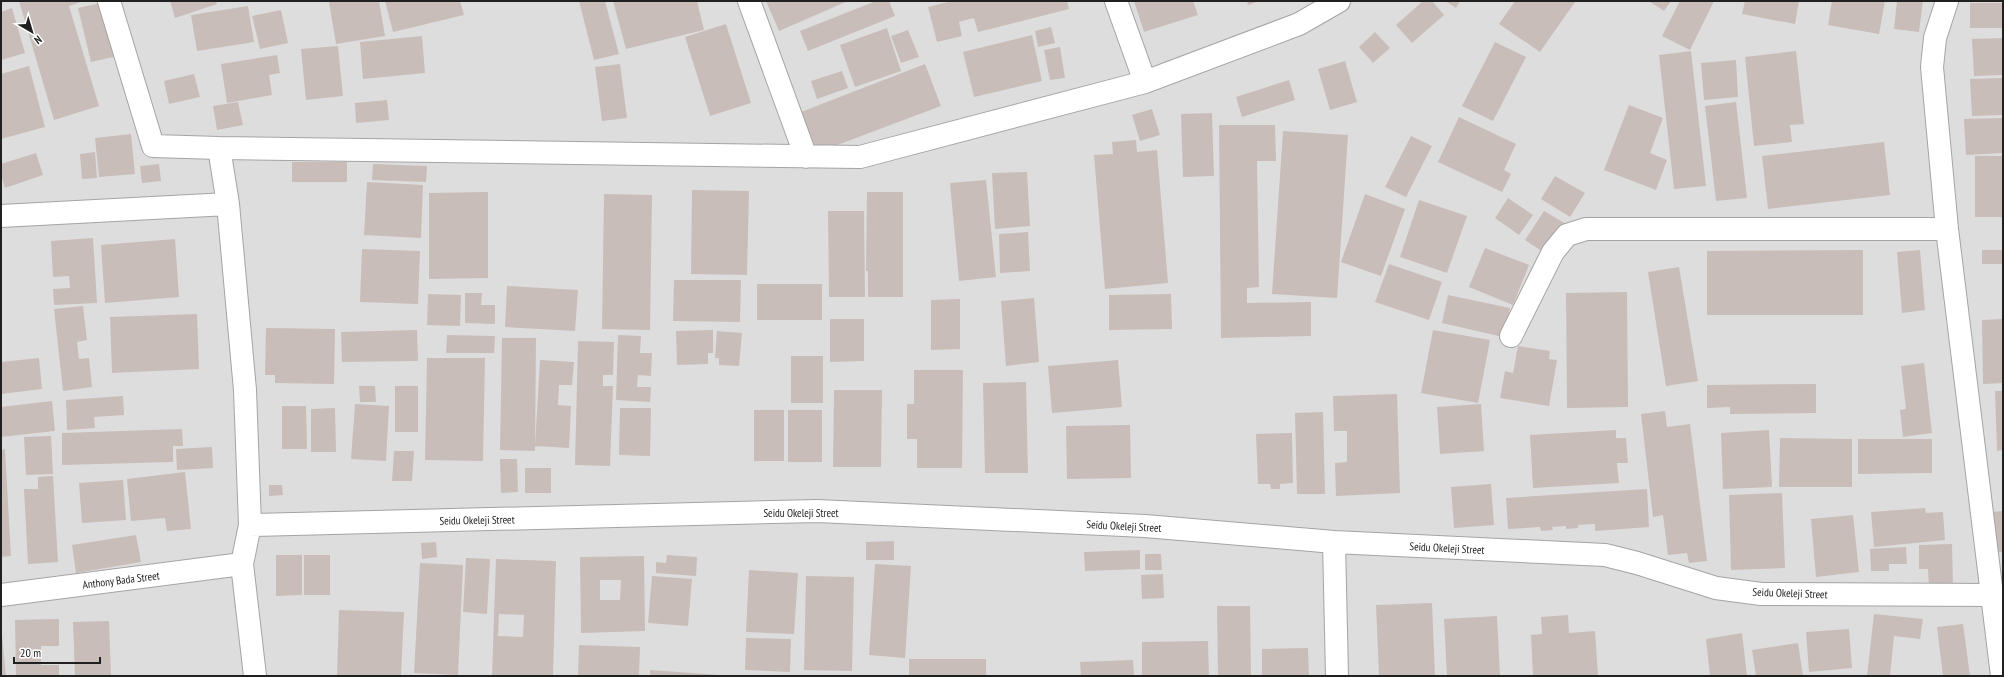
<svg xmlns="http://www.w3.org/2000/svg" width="2004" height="677" font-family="'PT Sans Narrow',sans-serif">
<rect width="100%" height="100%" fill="#f1ebe6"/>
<path fill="#dedddd" d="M1,1H2003V676H1Z"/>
<path fill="#c9bdb9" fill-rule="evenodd" d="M19,1H84L69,6L99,106L54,120Z
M170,1H216L217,4L175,18Z
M379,1L385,36L336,44L329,2Z
M385,1H460L464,15L393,32Z
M579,1H605L619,54L594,60Z
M613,1H697L704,30L626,49Z
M766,1H848L779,31Z
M876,1H889L895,16L808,51L800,31Z
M952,1H1067L1069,9L978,32L974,18L959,22L962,36L937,42L928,7Z
M1134,1H1193L1198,15L1144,32Z
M1247,1H1259L1248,5Z
M1423,1H1432L1444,15L1412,43L1396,25Z
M1445,1H1460L1456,8Z
M1515,1H1573L1575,2L1540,52L1499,24Z
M1649,1H1671L1664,11Z
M1680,1H1714L1690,50L1662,36Z
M1745,1H1799L1795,24L1742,14Z
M1832,1H1885L1879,34L1828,25Z
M1897,1H1923L1919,32L1894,29Z
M105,2L117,56L91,62L78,8Z
M1970,3H2003V28H1970Z
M248,6L254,42L197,51L191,15Z
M12,8L25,53L1,60V12Z
M281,10L288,43L260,49L252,16Z
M726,24L751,103L710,116L685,37Z
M1051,27L1055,43L1038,47L1035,31Z
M887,28L901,71L855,87L840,45Z
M908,30L919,57L901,63L891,36Z
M1375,32L1390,48L1373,63L1359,47Z
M1032,35L1042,81L974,97L963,52Z
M422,36L425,73L363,79L360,42Z
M2003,38V75L1974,76L1972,39Z
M1495,42L1526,57L1493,121L1462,106Z
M338,46L343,96L306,100L301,49Z
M1060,47L1065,78L1050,80L1044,50Z
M1691,51L1706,186L1674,189L1659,55Z
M1796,51L1804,124L1790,125L1792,142L1754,146L1745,57Z
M277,55L280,73L269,75L272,95L227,103L221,64Z
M1736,60L1738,97L1704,100L1701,63Z
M1345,61L1357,102L1330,110L1318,69Z
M620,64L627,118L602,121L595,67Z
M925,64L941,106L816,153L801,112Z
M29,66L45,127L1,139V74Z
M842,71L848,88L817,99L811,81Z
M194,74L200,97L169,104L164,81Z
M2003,78V115L1972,116L1970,79Z
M1289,80L1295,100L1242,117L1236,97Z
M387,100L389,120L356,123L355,103Z
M238,102L243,125L217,130L213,106Z
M1736,102L1747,198L1716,201L1705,106Z
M1629,105L1663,118L1650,153L1667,160L1656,190L1604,170Z
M1152,109L1160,135L1140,141L1132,115Z
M1212,113L1214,176L1183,177L1181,114Z
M1459,117L1516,144L1504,170L1511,174L1502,192L1438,162Z
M2003,118V153L1966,155L1964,119Z
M1219,125H1275L1276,161H1257L1259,287L1247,288V303L1311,302V336L1221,338Z
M1283,131L1348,135L1337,298L1272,294Z
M131,134L135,174L99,177L95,138Z
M1411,136L1432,146L1406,197L1385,187Z
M1136,140L1137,152L1157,150L1168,283L1105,289L1094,155L1113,154L1112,142Z
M1884,142L1890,195L1768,209L1762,156Z
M95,152L97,178L82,179L80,154Z
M36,153L43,175L5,188L1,175V164Z
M1975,156H2003V217H1975Z
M292,162H347V182H292Z
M159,164L161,181L142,183L140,166Z
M373,164L427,166L426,182L372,180Z
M1027,172L1030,226L995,229L992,173Z
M1555,176L1585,193L1570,217L1541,199Z
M986,180L996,277L959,281L950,183Z
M367,182L423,185L421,238L364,235Z
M692,190L749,191L747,275L691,274Z
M488,192V278L429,279V193Z
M867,192H903V297H868V271H866Z
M604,194L652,195L650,330L602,329Z
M1365,194L1405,209L1381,276L1341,262Z
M1508,198L1533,215L1519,235L1495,218Z
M1419,200L1467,216L1447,273L1400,257Z
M828,211H864L865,297H829Z
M1544,211L1566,224L1546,254L1525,240Z
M1028,232L1030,271L1000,273L999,234Z
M93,238L97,303L54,305L53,289L70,288L69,276L53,277L51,241Z
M175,239L179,297L105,303L101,245Z
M1485,248L1529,265L1513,305L1469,287Z
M362,249L420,251L418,304L360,302Z
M1863,250V315H1707V251Z
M1920,250L1925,310L1902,313L1897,252Z
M1982,250H2003V264H1982Z
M1389,264L1442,282L1429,320L1375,302Z
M1679,267L1698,381L1666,386L1648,272Z
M674,280H741L740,322L673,321Z
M757,284H822V320H757Z
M507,286L578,290L575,331L505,327Z
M1627,292L1628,407L1567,408L1566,293Z
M465,293H482L481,305H495V324L465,323Z
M428,294L461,295L460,326L427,325Z
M1171,294L1172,329L1109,330V295Z
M1448,295L1510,308L1503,337L1442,323Z
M1034,298L1039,362L1006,366L1001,301Z
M960,299V349L931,350V300Z
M83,306L87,340L77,342L79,359L89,358L92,387L63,391L54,309Z
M197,314L199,369L112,373L110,317Z
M830,319H864V361L830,362Z
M2003,319V383L1983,384L1982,320Z
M266,328L335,329L334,384L275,383V375H265Z
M417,330L418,361L342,362L341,332Z
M713,330V353H708V364L677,365L676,331Z
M1433,330L1490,340L1478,403L1421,393Z
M717,331L742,333L739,366L719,365V358H715Z
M447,335L495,336L494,353H446Z
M618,335L641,336L640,353H652L651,376L638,375L637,387H651L650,402L616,400Z
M502,338H536L535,451L500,450Z
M578,341L614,342L613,375H603V386H613L610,466L575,465Z
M1518,346L1550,351L1549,359L1557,360L1549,406L1500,398L1505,371L1513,373Z
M791,356H823V403H791Z
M39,358L42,389L1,394V362Z
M427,358H485L483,461L425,460Z
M540,360L574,362L572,385H559L558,405L571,406L569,448L535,446Z
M1118,360L1122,407L1052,413L1048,366Z
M1924,363L1932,433L1903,437L1900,410L1906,409L1901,366Z
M914,370H963L962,468H917V439H907V404H914Z
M1026,382L1028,473H985L983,383Z
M1816,384V413L1730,414V407L1707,408V385Z
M359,386H375L376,402H360Z
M395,386H418V432H395Z
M834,390H882L881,467H833Z
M1995,391H2003V450L1997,451Z
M1397,394L1400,493L1336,496L1335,463L1347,462V431H1334L1333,396Z
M123,396L124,415L94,417L95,428L67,430L66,400Z
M52,401L55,431L1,437V407Z
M355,404L389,406L386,461L351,459Z
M1481,404L1484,451L1440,454L1437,407Z
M282,406H306L307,449H282Z
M335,408L336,452H311V409Z
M620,408H651L650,456L619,455Z
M754,410H784V461H754Z
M788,410H822V462H788Z
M1665,411L1667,427L1690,424L1707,561L1689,563L1687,553L1668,555L1663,515L1653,517L1641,414Z
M1323,412L1325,494H1297L1295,413Z
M1130,425L1131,478L1067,479L1066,426Z
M182,429L183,446H173V462L62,465V433Z
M1616,430V438H1626L1628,463H1617L1619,483L1533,488L1530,435Z
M1769,430L1772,487L1723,489L1721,433Z
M1292,433L1293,483L1280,484V489H1271L1270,484H1258L1256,434Z
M51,436L53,474L26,475L24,437Z
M1780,438L1852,439V487H1779Z
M1858,439H1932V473L1858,474Z
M212,447L213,468L177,470L176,449Z
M5,449L11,556L1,557V450Z
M394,451H414L412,481H392Z
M500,459H517L518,492L501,493Z
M525,468H551V493H525Z
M185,472L191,529L167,531L165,518L131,521L127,479Z
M53,476L58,562L28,564L24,489H38V477Z
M123,480L126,520L82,523L79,483Z
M1491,484L1494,525L1454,528L1451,487Z
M269,485H282L283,495L269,496Z
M1647,489L1649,527L1595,531V524L1578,525V528L1566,529V526L1552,527L1553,530L1541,531L1540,527L1508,529L1506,498Z
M1782,493L1785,568L1731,570L1729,495Z
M1925,508L1926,513L1943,512L1945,540L1874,547L1871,512Z
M2003,511V552H1993L1992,512Z
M1853,515L1859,572L1816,577L1811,519Z
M136,535L141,562L76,573L72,545Z
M894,541V560H866V542Z
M436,542L437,557L422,559L421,543Z
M1952,544L1953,586L1929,587L1928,569H1919V545Z
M1906,547L1907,564H1889V571H1871L1870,549Z
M1140,550V569L1085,571L1084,552Z
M1145,554H1161L1162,570H1145Z
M276,555H302V595L276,596Z
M304,555H330V595H304Z
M667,555L697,557L696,576L656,573V562L666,563Z
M644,556L645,631L581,633L580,557ZM600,580H621L620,600H600Z
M466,558L490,559L487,614L463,612Z
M496,559L556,561L553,676H492ZM499,614L524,615L523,637L498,636Z
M420,563L463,565L458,675L414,673Z
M875,564L911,566L905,658L869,655Z
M749,570L798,573L794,634L746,632Z
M1163,574L1164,598L1142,599L1141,575Z
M652,576L692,579L688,626L648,623Z
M806,576L854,577L852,671L804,670Z
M1432,603L1435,676H1379L1376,605Z
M1217,606H1250L1251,676H1218Z
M339,610L404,612L401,676H337Z
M1874,614L1923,619L1920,639L1894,636L1890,676H1867Z
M1568,615L1569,633L1595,631L1598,676H1533L1531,635L1542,634L1541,617Z
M1497,616L1500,676H1447L1444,619Z
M59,619V646H41V665H59V676H16L15,620Z
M109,621L111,676H75L73,622Z
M1963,624L1970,676H1943L1937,627Z
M1849,629L1852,668L1809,672L1806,632Z
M1742,633L1747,676H1710L1706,639Z
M1,635H2L6,676H1Z
M746,638L791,639L790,672L745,670Z
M1208,641L1209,676H1142V642Z
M1798,643L1803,676H1756L1752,650Z
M579,645L640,647L639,676H578Z
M1308,648L1309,676H1262V649Z
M909,659H986V676H909Z
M1133,660L1134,676H1081L1080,662Z
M650,670L720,675L650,676Z"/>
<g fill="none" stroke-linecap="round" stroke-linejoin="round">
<defs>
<path id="street" d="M109,1L153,146L219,148L228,204L245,390L250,525L242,564L255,676
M749,1L806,157
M1116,1L1145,82
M1947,1L1935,38L1932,67L1947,229L2002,676
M219,148L860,157L1145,82L1299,24L1339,1
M1,216L228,204
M1511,336L1553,252L1567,235L1586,229H1947
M250,525L817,511L1145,526L1334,542L1605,555L1637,563L1716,588L1761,594L1993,595
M1334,542L1337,676
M1,595L242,564"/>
</defs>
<use href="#street" stroke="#a4a4a4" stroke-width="24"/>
<use href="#street" stroke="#fff" stroke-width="22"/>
</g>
<g text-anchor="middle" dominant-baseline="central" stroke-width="3" stroke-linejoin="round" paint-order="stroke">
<g font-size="11" fill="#202020" stroke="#fff">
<text x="801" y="513">Seidu Okeleji Street</text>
<text transform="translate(477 520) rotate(-1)">Seidu Okeleji Street</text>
<text transform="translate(1124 526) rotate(3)">Seidu Okeleji Street</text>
<text transform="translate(1447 548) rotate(3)">Seidu Okeleji Street</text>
<text transform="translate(121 580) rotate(-7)">Anthony Bada Street</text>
<text transform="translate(1790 593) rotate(2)">Seidu Okeleji Street</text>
</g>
</g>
<rect width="2004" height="677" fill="none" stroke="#202020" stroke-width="4"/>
<g transform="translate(32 32) rotate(142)" stroke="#ffffff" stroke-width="3" paint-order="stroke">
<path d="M0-3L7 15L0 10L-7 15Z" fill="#202020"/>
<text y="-6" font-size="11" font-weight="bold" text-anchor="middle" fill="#202020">N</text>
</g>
<path d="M14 657v6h86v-6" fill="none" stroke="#202020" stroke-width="2"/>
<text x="20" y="657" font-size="12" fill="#202020" stroke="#ffffff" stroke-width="3" paint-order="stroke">20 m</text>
</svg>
